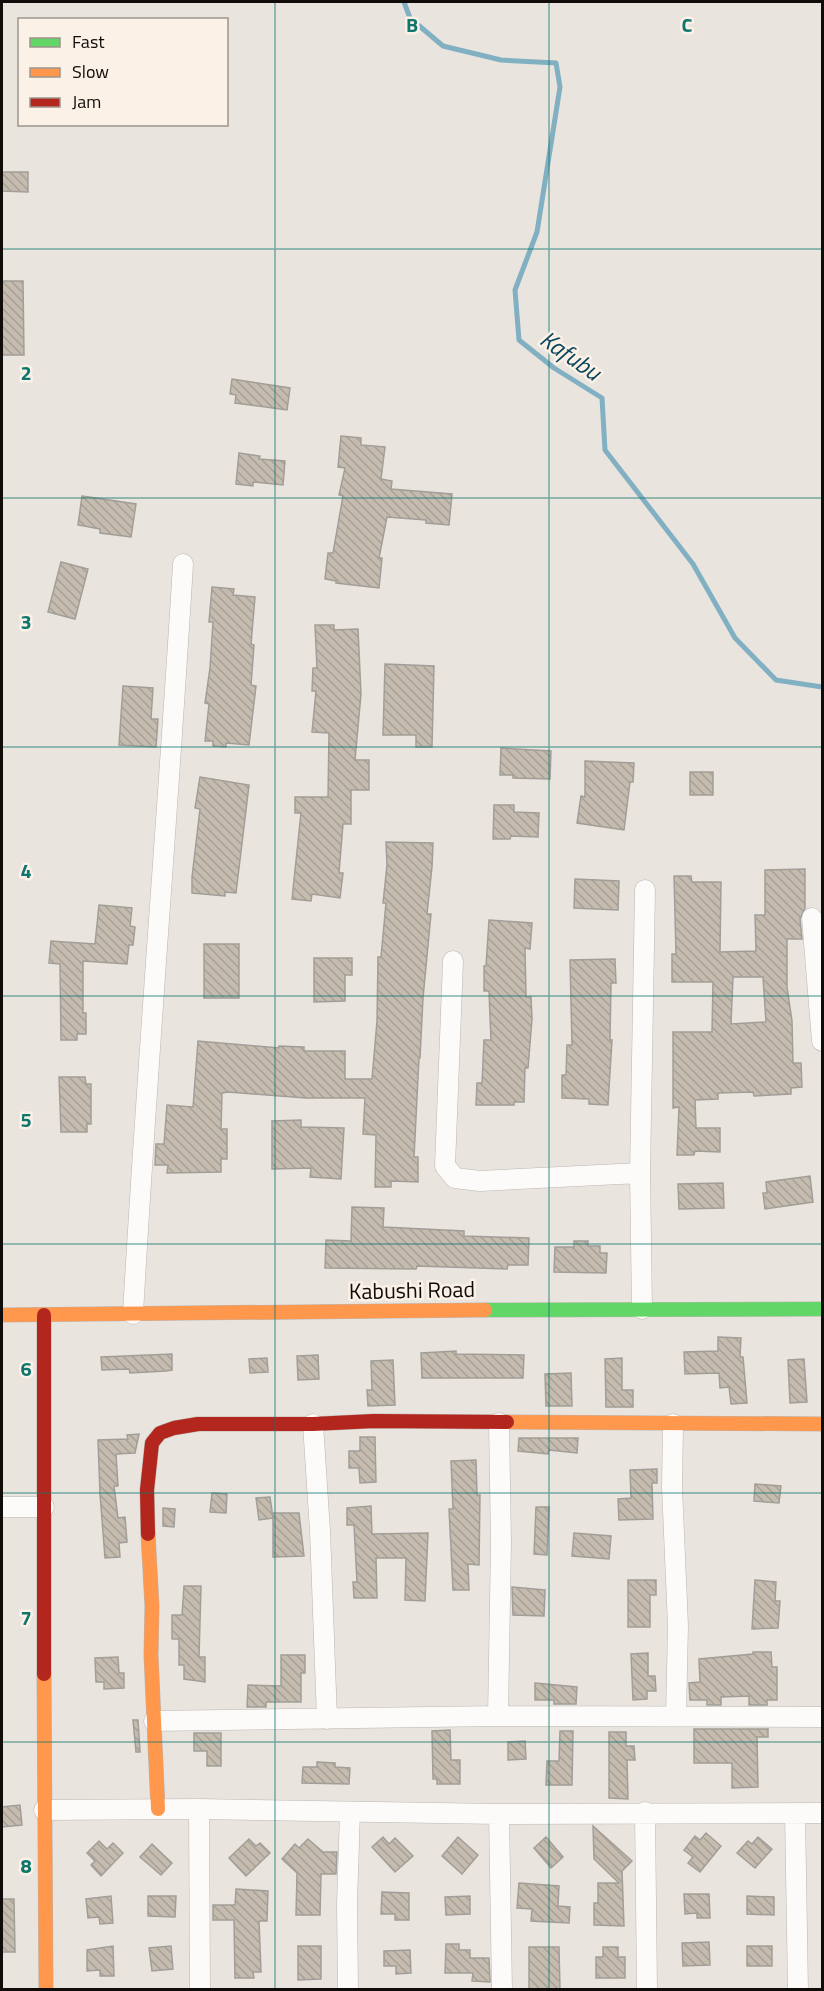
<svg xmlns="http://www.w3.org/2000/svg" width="824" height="1991" font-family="'Titillium Web',sans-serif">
<defs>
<pattern id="building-back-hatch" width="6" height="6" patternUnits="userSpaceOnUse" patternTransform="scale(1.5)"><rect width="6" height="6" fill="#c5bcaf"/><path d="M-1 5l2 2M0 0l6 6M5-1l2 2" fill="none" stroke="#a8a095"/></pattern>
</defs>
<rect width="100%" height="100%" fill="#eae4de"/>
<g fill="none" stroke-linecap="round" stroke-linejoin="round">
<path stroke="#82b0c3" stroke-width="5" d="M404,2L410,18L443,46L501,60L556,63L560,87L537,232L515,290L519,340L554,368L602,398L605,450L693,564L735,638L776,680L822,687"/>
</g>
<path fill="url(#building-back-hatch)" stroke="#a19e99" stroke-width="1.5" fill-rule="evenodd" d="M2,172H28V192L2,191Z
M2,281H23L24,355H2Z
M232,379L290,388L287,410L235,403L236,395L230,394Z
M341,436L361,438V445L385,447L381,479L392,481L391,489L452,494L449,525L426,523V520L387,517L379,558H382L379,588L336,583V581L325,579L328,553H333L343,496L339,495L345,468L338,467Z
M239,453L260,456L259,459L285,461L283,485L253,482V486L236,484Z
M82,496L136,504L131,537L100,533V529L78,525Z
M61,562L88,569L75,619L48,612Z
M212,587L234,589L233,595L255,597L251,644L254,645L251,685L256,686L249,745L226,743V747L213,746V741H205L209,704L205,703L210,668L213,622H209Z
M315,625H334V630L358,629L361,694L355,760H369V790H351V824H343L339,873H343L340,898L312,894L311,901L292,899L301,813H295V797H328L329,733L312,732L316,691H312L313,668H317Z
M385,664L434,666L432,747H416V735H383Z
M123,686L153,688L151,719H158L156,747L119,745Z
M501,748L551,751L550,779L513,778V775H500Z
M585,761L634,763L633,782H630L624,830L577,823L581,796L585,797Z
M690,772H713V795H690Z
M200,777L249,785L236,893L225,892V896L192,893V877L200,809L195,808Z
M494,805H514V812L539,813L538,837L511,836L510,839H493Z
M386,842L433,843L432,867L427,914H431L423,998L420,1058H419L414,1157H418V1182L391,1181V1187H375L376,1135L363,1134L365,1098H306L228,1092L222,1093L221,1129H227V1159H221V1172L167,1173L168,1165H155L156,1144H164L167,1105L193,1107L198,1041L279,1048V1046L304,1047V1051H345V1079H372L377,1021L378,957H381L386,903H383L387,865Z
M805,869V908L800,919L802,939H787V987L792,1021L793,1063H801L802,1087L791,1088V1094L754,1096L753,1092L718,1093V1099L695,1100L696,1128H720V1152L695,1151L694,1155H677L679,1107L673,1108V1032H712L713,982H672V954H676L674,876H691L692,882H721L720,952L756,951L755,915H765V870ZM733,977H763L766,1022L731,1024Z
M575,879L619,881L618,910L574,908Z
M99,905L132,908L130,926L135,927L133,945H129L127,964L83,961V1013H86V1034H77V1040H61L60,964L49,963L51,941L95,944Z
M489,920L532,923L530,949L525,948L526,997H531L532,1019L528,1068H525L524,1102H514V1105H476L477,1083H482L484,1040H491L489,991H484V966H486Z
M204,944H239V998H204Z
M314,958H352V975H345V1001L314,1002Z
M615,959L616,983H611L610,1040H612L608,1105L589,1104V1099L562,1098V1075H566L567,1045H572L570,960Z
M59,1077H85L86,1084H91V1124H87V1132H61Z
M301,1120V1127L344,1128L341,1179L310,1177L311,1168L272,1169V1121Z
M810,1176L813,1202L765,1209L763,1193H767L766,1182Z
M723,1183L724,1208L679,1209L678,1184Z
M352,1207L384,1208L383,1227L464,1231V1236L529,1238L528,1265H508L507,1269L417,1266L416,1269L325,1268L326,1240L351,1241Z
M574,1241H588V1246H600V1253H607L606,1273L554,1272L555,1247H574Z
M718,1337L741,1338L740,1357H743L747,1403L731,1404L729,1387L720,1388L719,1373L685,1374L684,1352L718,1351Z
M456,1351V1354L524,1355L523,1378H422L421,1353Z
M172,1354V1370L166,1371L130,1373L129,1369L102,1370L101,1357Z
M318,1355L319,1379L298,1380L297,1356Z
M267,1358L268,1372L250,1373L249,1359Z
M622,1358V1390H633V1407H606L605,1359Z
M804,1359L807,1402L790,1403L788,1360Z
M393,1360L395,1405L368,1406L367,1390H372L371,1361Z
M571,1373L572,1406H546L545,1374Z
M139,1434L135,1453L116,1454L118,1486H114L118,1518L125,1517L127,1542L119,1543L120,1557L105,1558L100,1494L98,1440L128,1439L127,1435Z
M360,1437H375L376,1482L360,1483L359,1468H349V1451H360Z
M519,1438H578L577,1453L549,1450L548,1454L518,1451Z
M476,1460L477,1495H480L479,1565L468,1564L469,1590H453L449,1509H453L451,1461Z
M657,1469V1483H652L653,1519L619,1520L618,1499L631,1498L630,1470Z
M755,1484L781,1486L779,1503L754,1501Z
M212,1493L227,1494L226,1513L210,1512Z
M270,1497L273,1518V1513H299L304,1556L273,1557V1518L259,1520L256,1498Z
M371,1506L372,1534L428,1533L425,1601L405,1600L406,1558H376L377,1598H354L353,1582H357L354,1525H347V1508Z
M536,1507H549L547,1555L534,1554Z
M163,1508L175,1509L174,1527L163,1526Z
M574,1533L611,1536L609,1559L572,1556Z
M628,1580H656V1595H650V1627H628Z
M755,1580L776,1582L775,1601H780L778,1628L752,1629Z
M184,1586H201L199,1657H205V1682L184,1679V1665H179V1639H172V1615H182Z
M512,1587L545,1590L544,1616L513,1615Z
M753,1652H771L772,1667H777V1700H767V1705H749V1696L721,1697V1705H707V1700H690L689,1683L700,1682L699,1659L753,1654Z
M648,1653V1676H655L656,1691H647V1699L633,1700L631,1654Z
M281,1655H305V1673H301V1702H266V1707H247L248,1685L281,1686Z
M118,1657L119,1673H124V1688L104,1689V1682H96L95,1658Z
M535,1683L577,1687L576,1704H554V1700H535Z
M133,1720H138L140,1752H136Z
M694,1729H768V1737H757L758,1787L732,1788V1763H694Z
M450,1730L451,1760H460V1784H437V1779H433L432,1731Z
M560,1731H573L572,1785H546L547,1761H559Z
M609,1732H626V1746H634L635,1760H627L628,1799L609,1798Z
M194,1733H221V1766H207V1751H194Z
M525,1741L526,1759L508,1760V1742Z
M317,1762L335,1763V1767L350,1768L349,1784L302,1783L303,1767H317Z
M20,1805L22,1825L2,1827V1807Z
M593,1826L632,1861L622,1871L624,1926L594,1925V1903H598V1883H619L594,1859Z
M706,1833L721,1846L700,1872L688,1863L693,1857L684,1850L695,1836L700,1840Z
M383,1837L389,1844L395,1838L413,1856L395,1872L372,1847Z
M458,1837L478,1855L462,1874L442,1856Z
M546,1837L563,1857L551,1868L534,1848Z
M758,1837L772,1849L755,1868L737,1853L748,1841L752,1844Z
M249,1839L256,1846L260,1843L270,1853L246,1876L229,1858Z
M308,1839L323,1852H337L336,1874H321L320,1915H296L297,1873L282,1859L295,1844L299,1848Z
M99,1841L107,1849L113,1843L123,1853L101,1876L91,1865L95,1861L87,1853Z
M152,1844L172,1863L161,1875L140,1857Z
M519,1883L559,1886L558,1906L570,1907L569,1923L531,1921L532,1909L517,1908Z
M236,1889L268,1891L267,1921H259L261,1972H253L254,1978H235L234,1920H213V1905H235Z
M382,1892L409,1893V1920H395V1914H381Z
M684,1894H709L710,1918H697V1913L685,1914Z
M111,1896L113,1923L100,1924L99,1917L88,1918L86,1899Z
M148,1896H176L175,1917L148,1916Z
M470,1896V1914L446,1915L445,1897Z
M747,1896L774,1897V1915L747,1914Z
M2,1899H14L15,1952H2Z
M709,1942L710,1965L683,1966L682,1943Z
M446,1944H459V1950H470V1958H489L490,1982L472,1981L473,1973H445Z
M113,1946L114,1976H100V1970L87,1971V1950Z
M171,1946L173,1969L152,1971L149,1948Z
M298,1946H321V1979L298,1980Z
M747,1946H772V1966H747Z
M529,1947H559L560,1989H529Z
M603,1947H618V1957H625V1978H596V1957H603Z
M410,1950L411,1973L396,1974V1966H384V1951Z"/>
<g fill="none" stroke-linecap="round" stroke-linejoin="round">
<defs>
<path id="street" d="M812,918L822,1041
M453,961L445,1166L455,1178L480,1181L640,1173
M642,1309L640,1173L645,890
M133,1314C147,1064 168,814 183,564
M313,1424L320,1531L327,1719
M673,1424L672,1487L678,1626L676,1716
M2,1507H44
M498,1716L501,1543L499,1423
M154,1721L498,1716L822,1717
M199,1809L200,1990
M44,1810L199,1809L499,1814L822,1813
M645,1812L647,1990
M795,1813L798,1990
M499,1814L502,1990
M348,1990L347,1903L350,1812"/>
<path id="fast" d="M485,1310L822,1309"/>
<path id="slow" d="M2,1315L485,1310
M507,1422L822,1424
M148,1534L152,1606L151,1655L158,1809
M44,1674L46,1990"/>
<path id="jam" d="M44,1315V1674
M148,1534L147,1490L152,1443L160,1433L174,1428L198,1424H313L374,1421L507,1422"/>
</defs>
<use href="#street" stroke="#bbb6b2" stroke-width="21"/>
<use href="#fast" stroke="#bbb6b2" stroke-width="15"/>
<use href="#slow" stroke="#bbb6b2" stroke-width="15"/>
<use href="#jam" stroke="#bbb6b2" stroke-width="15"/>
<use href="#street" stroke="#fcfbfa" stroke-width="20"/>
<use href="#fast" stroke="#63d668" stroke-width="14"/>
<use href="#slow" stroke="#ff974d" stroke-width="14"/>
<use href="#jam" stroke="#b3261e" stroke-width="14"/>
</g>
<path fill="none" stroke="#0f766e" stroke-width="1.5" stroke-opacity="0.55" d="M275,2V1990M549,2V1990M2,249H822M2,498H822M2,747H822M2,996H822M2,1244H822M2,1493H822M2,1742H822"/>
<g text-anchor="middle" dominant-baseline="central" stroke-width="5" stroke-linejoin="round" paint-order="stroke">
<g font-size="22" fill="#0f0c09" stroke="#fcf1e7">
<text transform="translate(412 1290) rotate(-1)">Kabushi Road</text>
</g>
<g font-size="24" font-style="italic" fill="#0b475c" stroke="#fcf1e7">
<text transform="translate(571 355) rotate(35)">Kafubu</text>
</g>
</g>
<g font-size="20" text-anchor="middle" font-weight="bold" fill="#0f766e" stroke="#fcf1e7" stroke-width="5" stroke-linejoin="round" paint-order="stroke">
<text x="412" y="32">B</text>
<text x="687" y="32">C</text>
<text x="26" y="380">2</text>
<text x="26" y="629">3</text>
<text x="26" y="878">4</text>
<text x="26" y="1127">5</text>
<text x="26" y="1376">6</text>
<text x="26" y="1625">7</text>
<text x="26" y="1873">8</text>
</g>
<rect width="824" height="1991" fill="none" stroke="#0f0c09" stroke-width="6"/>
<rect x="18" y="18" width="210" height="108" fill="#fcf1e7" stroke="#9d958e" stroke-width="1.5"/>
<rect x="30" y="38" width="30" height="9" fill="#63d668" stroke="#9d958e" stroke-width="1.5"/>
<text x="72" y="48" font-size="18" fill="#0f0c09">Fast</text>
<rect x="30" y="68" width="30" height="9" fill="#ff974d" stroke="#9d958e" stroke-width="1.5"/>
<text x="72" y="78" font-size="18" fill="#0f0c09">Slow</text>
<rect x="30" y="98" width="30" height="9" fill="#b3261e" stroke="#9d958e" stroke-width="1.5"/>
<text x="72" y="108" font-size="18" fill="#0f0c09">Jam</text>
</svg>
